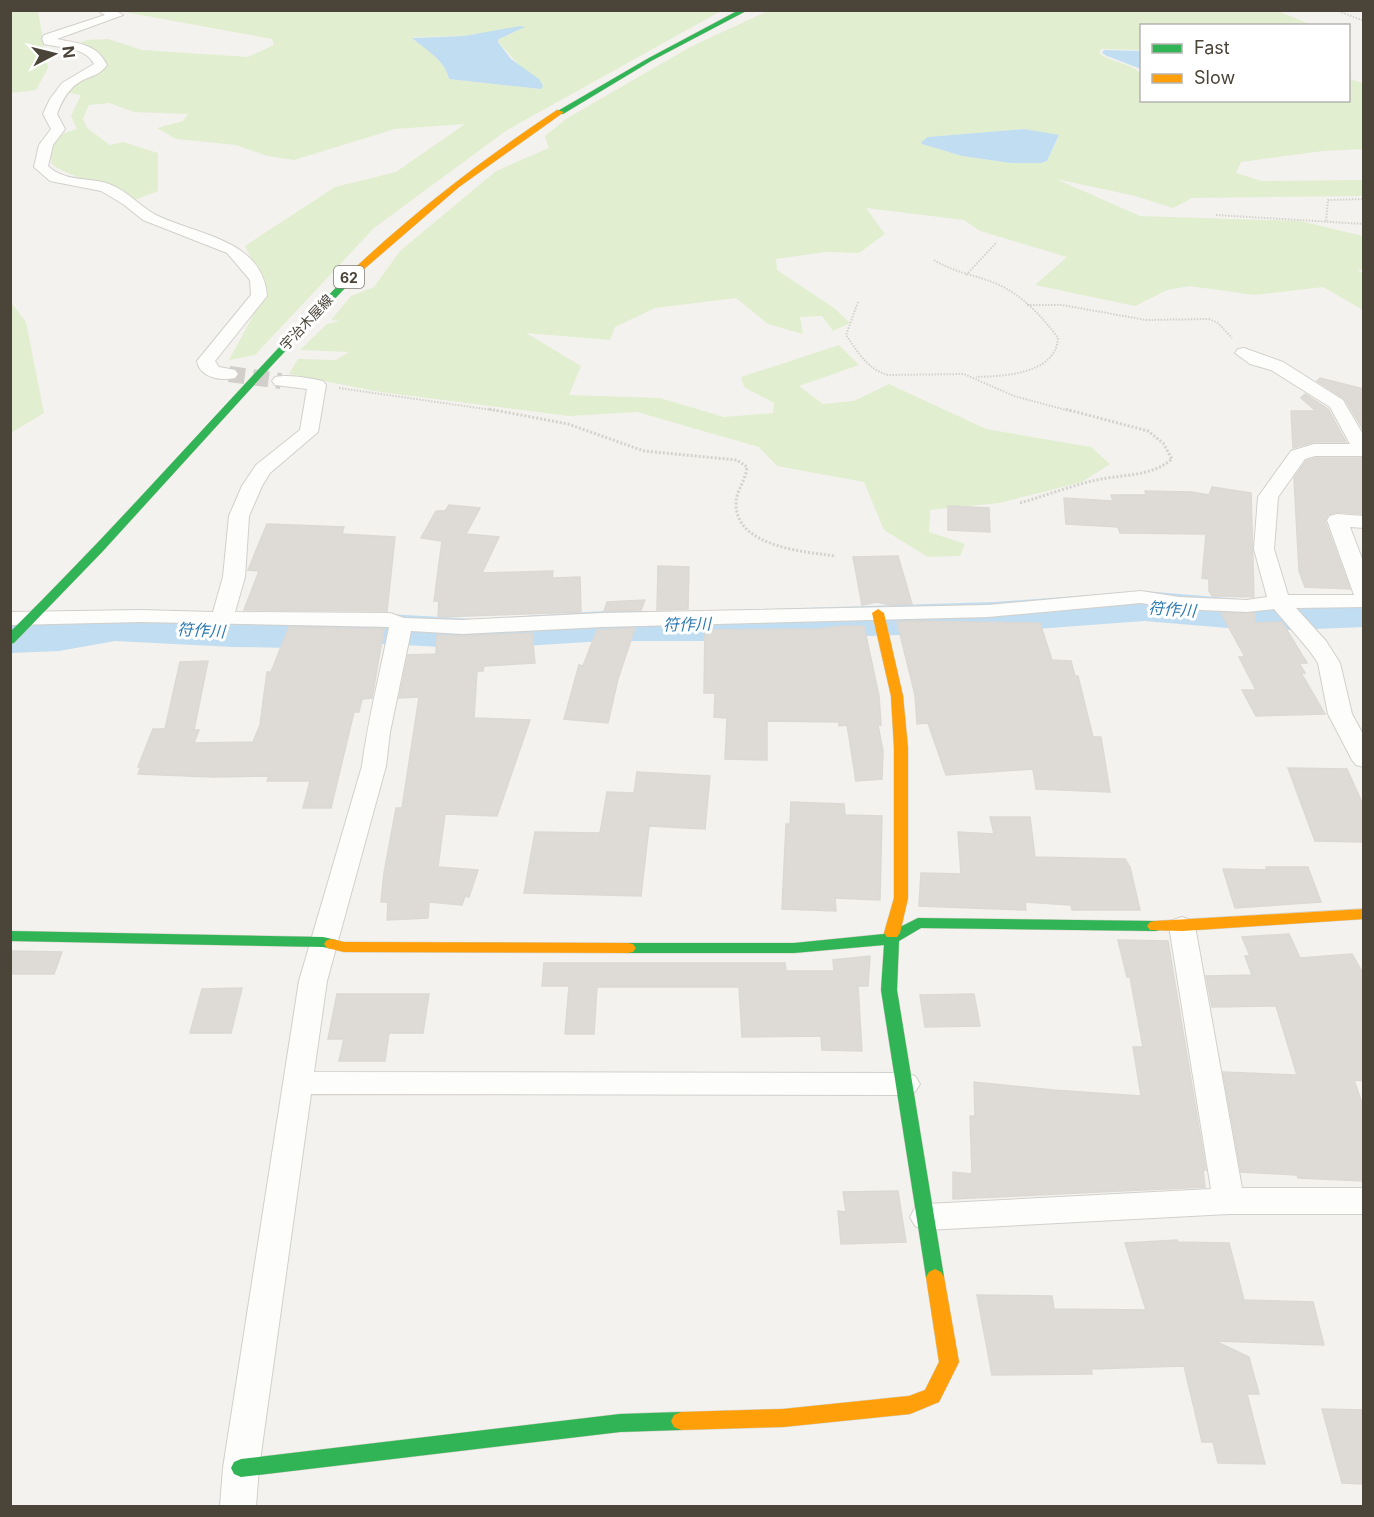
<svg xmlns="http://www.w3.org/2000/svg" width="1374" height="1517" font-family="Inter,'Noto Sans JP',sans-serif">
<rect width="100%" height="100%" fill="#f4f2ee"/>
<path fill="#e1eecf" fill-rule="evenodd" d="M10,11H38L48,68L36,90L14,93L11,91Z
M119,11H721L507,130L374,228L255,355L229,360L267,290L245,246L335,187L396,172L465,124L395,129L294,160L268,156L236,145L176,139L157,128L183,121L188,114L134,112L109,103L89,105L83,119L87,128L110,145L123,142L158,153V191L135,200C118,190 59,173 52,164C50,160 48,155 46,151C55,138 61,133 77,129L71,116L81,95L68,93L74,84L105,64L99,53L78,44L87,40L108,39L142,50L248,57L274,45L272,39ZM523,28L499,39L498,42L541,89L449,79C445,62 428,48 413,40L414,37L464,36Z
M768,11H1278L1307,23L1310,25L1142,26L1141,50L1101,49L1099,53C1112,63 1130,62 1141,74L1142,100H1348L1349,79L1363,83V149L1323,151L1241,162L1236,173L1262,181L1363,180V196L1192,198L1173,208L1135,196L1056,179L1140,216L1300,221L1363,236V269L1357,270L1363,273V310L1323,287L1254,295L1190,286L1167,290L1135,306L1035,285L1067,257L980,231L964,220L866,208L885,234L859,253L826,252L776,259L777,270L834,308L850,323L833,331L822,316L800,317L803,334L768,324L736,298L655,308L615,327L610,340L526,333L581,366L569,395L660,398L724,417L773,413L774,403L744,387L741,377L839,345L859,365L799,386L823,404L854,401L889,384L986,429L1091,447L1110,464L1082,482L999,503L930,510L929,532L965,544L960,556L928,557L884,530L864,482L777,466L759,447L637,412L569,416L380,392L289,374L298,359L336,360L349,352L300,350L327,324L340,321L331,320L351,296L374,287L400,251L496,171L549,148L545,136L566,119L690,47ZM1024,129L1059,136L1047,161L1041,163H1011L962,156L922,144L929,137Z
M10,301L26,322L44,413L11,433Z"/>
<path fill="#c0ddf1" d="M520,26L525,27L499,39L498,42L511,59L539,79L543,86L541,89L449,79C445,60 426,50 412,38L464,36Z
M1104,50L1141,51V69L1107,56L1102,53Z
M1024,129L1059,135L1047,161L1041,163H1011L962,156L922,144L921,142L928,137Z"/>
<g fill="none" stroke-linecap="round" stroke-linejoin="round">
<path fill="#c0ddf1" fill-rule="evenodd" d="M1144,591L1264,601L1364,597V627L1264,631L1144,621L995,632L709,641H604L474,649L389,644H330L295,648L233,647L115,641L59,651L10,653V623L59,621L115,611L233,617L295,618L330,614H389L474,619L604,611H709L995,602Z"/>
</g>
<path fill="#dedbd6" stroke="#dcd9d4" stroke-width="1.5" d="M1320,378L1364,389V431L1345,399L1317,381Z
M1305,394L1328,409L1346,442H1314L1293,448L1291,411H1316L1301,398Z
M1315,458H1364V514L1336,512L1328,515L1325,521L1350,589L1305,587L1299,571L1294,478L1306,461Z
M1212,487L1251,493L1254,597L1212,596L1209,591V579L1202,578L1206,534L1120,533L1118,527L1066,524L1064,498L1113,501L1111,495H1146L1145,491L1192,492L1209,495Z
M449,505L480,508L466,534L499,537L482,573L553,571L552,578L580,577L581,612L438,617L439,601H434L442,541L421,538L436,511H445Z
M948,506L989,508L990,532L948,530Z
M267,524L344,527L342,534L395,537L387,611L244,610L259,571L248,570Z
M898,556L912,604L889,605L877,602L862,605L853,557Z
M658,566L689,567L688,609L657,610Z
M645,600L641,610L604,611L607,602Z
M1221,613H1255V623L1282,622L1307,663H1299L1305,673H1301L1325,714L1256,716L1242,690H1256L1239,657H1245Z
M916,621L1040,623L1052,660L1071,661L1075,676H1078L1093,737H1101L1110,792L1036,789L1033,769L946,775L928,723L917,724L915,695L897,622Z
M844,626H864L879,696L881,725H878L883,751L882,779L856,781L847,725L839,726V722L767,721V760L725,759L727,718L714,717L715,693H704L705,630L818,629Z
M289,627L384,629L372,698L362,699L359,712H354L331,808H303L310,781H267L269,776L213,777L138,774L141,767H138L153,729H165L180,662L208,661L194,730H199L194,743L253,742L260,725L267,672H271Z
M635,628L618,679L608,723L564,719L579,665L583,666L597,630Z
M532,633L535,663L484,666L483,671H477L474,718L530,720L497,816L445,814L438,867L478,870L469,897L465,896L462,905L429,902L428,918L387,920L388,902H381L384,873L396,808H402L419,697L399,698L408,655L436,654L437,635L462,636Z
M1288,768L1347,769L1364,807V842L1315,841Z
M637,772L710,776L705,829L649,826L641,896L524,893L535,832L600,833L607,792L634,793Z
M791,802L844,804L845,815L882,816L880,900L835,898L836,911L782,909L786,824H790Z
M990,817H1030L1035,857L1125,859L1130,867L1140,910H1072L1071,905L1025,902L1026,910L919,906L921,873L961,874L958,832L994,834Z
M1266,867H1308L1321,902L1235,908L1223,869L1267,870Z
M1289,934L1300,958L1352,954L1364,975V1081L1354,1080L1364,1109V1181L1298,1178L1297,1175L1241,1172L1223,1072L1297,1075L1276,1006L1212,1007L1206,976L1252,975L1245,956H1250L1242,937Z
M1118,940L1168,941L1206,1170H1203L1205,1187L953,1199V1172L972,1174L970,1116H975L974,1082L1053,1090L1141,1096L1133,1047H1143L1130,977H1127Z
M10,951L62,952L54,974H10Z
M870,956L868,986H858L862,1051L822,1050L821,1036L742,1037L739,987H597L594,1034H565L569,986H542L544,963H785L786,971H834L833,960Z
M242,988L231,1033H190L202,989Z
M337,994H429L423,1033H389L385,1061H339L344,1039H328Z
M974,994L980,1026L925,1027L920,995Z
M898,1191L906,1242L841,1244L838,1211L846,1212L843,1192Z
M1177,1240L1178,1242L1229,1243L1244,1300L1313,1302L1324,1345L1215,1341L1249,1357L1259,1394H1247L1265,1464L1218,1463L1213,1442H1202L1184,1366L1091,1369L1092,1374L992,1375L977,1295L1052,1296L1054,1309L1146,1310L1125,1243Z
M1322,1409L1364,1410V1484L1342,1483Z"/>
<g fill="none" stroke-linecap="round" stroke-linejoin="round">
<path stroke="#d2cfca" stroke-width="16" stroke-dasharray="16 8" stroke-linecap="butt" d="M229,374L281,381"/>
<defs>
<path id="street" d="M97,10H115L123,15L57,39C79,44 96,43 107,65C101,74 92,76 83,80C69,87 62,100 57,114L65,129L53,145L48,166C64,182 89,177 109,184C128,191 139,206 156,215C196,235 263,239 267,296L215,361L219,367L235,370L238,374L235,378C221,381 200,378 197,361L251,295L250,280L227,253L143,220L123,204L101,191L50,181L34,167L39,145L51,129L43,114L50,99L62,83L94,64C86,47 60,48 44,44L42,38L44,35L105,15Z
M1244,348L1283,362L1343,400L1364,436V456H1315L1305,459L1278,497L1274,549L1288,595H1354L1327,520L1330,516L1337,514L1364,516V528L1350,527L1364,564V607L1296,608L1326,641L1340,663L1352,714L1364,736V767L1356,765L1352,760L1328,714L1318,663L1309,650L1274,609L1247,612L1179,609L1141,603L988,617L602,627L462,634L411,631L390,732L386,766L327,981L314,1072L905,1073L915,1076L920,1084L915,1092L905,1095L311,1094L259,1468L256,1506H220L223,1468L299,981L362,766C368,719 380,674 389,627L141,622L10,625V612L141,610L213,612L223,577L229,516L242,486L256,465L300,430L307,389L275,385L272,381L275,377C289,374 309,378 323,381L326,385L318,432L270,473L262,486L249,516L245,577L235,612L390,613L404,618L462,620L602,613L988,605L1141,591L1179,597L1247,600L1267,597L1254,549L1258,497L1291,451L1314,444H1350L1330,407L1271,370L1250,364L1235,353L1238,349Z
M1182,917L1191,920L1195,926L1242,1188H1364V1214H1229L926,1230L915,1226L910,1217L915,1208L926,1204L1211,1189L1169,926L1173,920Z"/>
<path id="fast" d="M739,10H748L651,61L563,114L556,112L647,59Z
M357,266L364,268L275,362L103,551L14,643L10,644V632C130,514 239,386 357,266Z
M918,918L1155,921L1160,922L1163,926L1160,930L1155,931L921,928L899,941L897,990L944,1277L941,1282L935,1285L929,1282L926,1277L881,990L884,945L794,953H628L623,952L620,948L623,944L628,943H794L884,934L887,929H896Z
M10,931L323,937L337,940L340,944L337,948L332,949L323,947L10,941Z
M681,1412L688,1415L691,1421L688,1427L681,1430L620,1432L241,1477L234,1474L231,1468L234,1462L241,1459L620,1414Z"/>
<path id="slow" d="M557,110L564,112L459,187L363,270H357V266C419,208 486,157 557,110Z
M878,609L884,613L903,696L908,748V898L900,933L897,937H887L884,933L894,898V748L891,696L872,613Z
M1364,909V919L1182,931L1150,930L1147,926L1150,922L1155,921Z
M332,939L344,942L628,943L633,944L636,948L633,952L628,953L344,952L327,948L324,944L327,940Z
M935,1269L941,1272L944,1277L959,1362L939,1402L910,1414L783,1427L681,1430L674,1427L671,1421L674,1415L681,1412L783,1409L909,1396L925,1390L939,1362L926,1277L929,1272Z"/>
</defs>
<use href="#street" stroke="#d2d0cb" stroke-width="2"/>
<use href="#fast" stroke="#d3cfc5" stroke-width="1"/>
<use href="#slow" stroke="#d3cfc5" stroke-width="1"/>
<path stroke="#d3d2cc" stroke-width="2" stroke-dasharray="1.5 1.5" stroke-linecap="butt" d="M1336,10L1364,21
M1216,215L1364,224
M1326,221L1328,200L1364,199
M934,260C953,272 975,275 995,283C1021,294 1042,316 1058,338C1056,375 1002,376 976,377
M966,275L997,242
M858,302L846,335C858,352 867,369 888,375L964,374L1014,396L1070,411
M1027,305H1062L1146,320L1209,319L1218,323L1232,338
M339,388L499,411"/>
<path stroke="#d3d2cc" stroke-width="3" stroke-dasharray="2 2" stroke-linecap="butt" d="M489,409L568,424L644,451L737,460L747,467C746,480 736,491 736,503C735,547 805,552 836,556
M1020,503C1044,496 1068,487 1092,481C1119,474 1150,478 1172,459L1163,443L1148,431L1065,409"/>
<use href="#street" fill="#fdfdfc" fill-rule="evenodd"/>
<use href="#fast" fill="#30b455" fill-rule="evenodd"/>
<use href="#slow" fill="#ff9f0a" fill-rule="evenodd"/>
</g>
<g text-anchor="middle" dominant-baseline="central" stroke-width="6" stroke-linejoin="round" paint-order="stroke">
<rect fill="#fff" stroke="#817c74" stroke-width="1.5" x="334" y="266" width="30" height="22" rx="4.5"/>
<g font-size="14" font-weight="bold" fill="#4b4439">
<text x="349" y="277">62</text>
</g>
<g font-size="14" fill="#4b4439" stroke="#fff">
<text transform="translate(306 322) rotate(-47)">宇治木屋線</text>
</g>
<g font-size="16" font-style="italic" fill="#2e7ab2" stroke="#fff">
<text transform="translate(1172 609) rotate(4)">符作川</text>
<text transform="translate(687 624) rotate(-1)">符作川</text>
<text transform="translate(201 630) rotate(3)">符作川</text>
</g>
</g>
<rect width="1374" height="1517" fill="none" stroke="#4b4439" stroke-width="24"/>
<rect x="1140" y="24" width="210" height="78" fill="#ffffff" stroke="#b7b4b0" stroke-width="1.5"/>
<rect x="1152" y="44" width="30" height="9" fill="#30b455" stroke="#b7b4b0" stroke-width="1.5"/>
<text x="1194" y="54" font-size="18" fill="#4b4439">Fast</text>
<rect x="1152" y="74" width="30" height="9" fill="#ff9f0a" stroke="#b7b4b0" stroke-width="1.5"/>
<text x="1194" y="84" font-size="18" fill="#4b4439">Slow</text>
<g transform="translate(54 54) rotate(83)" stroke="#ffffff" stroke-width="4.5" paint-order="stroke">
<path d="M0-4.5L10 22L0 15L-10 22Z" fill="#4b4439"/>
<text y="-9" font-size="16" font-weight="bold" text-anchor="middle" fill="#4b4439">N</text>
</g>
</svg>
